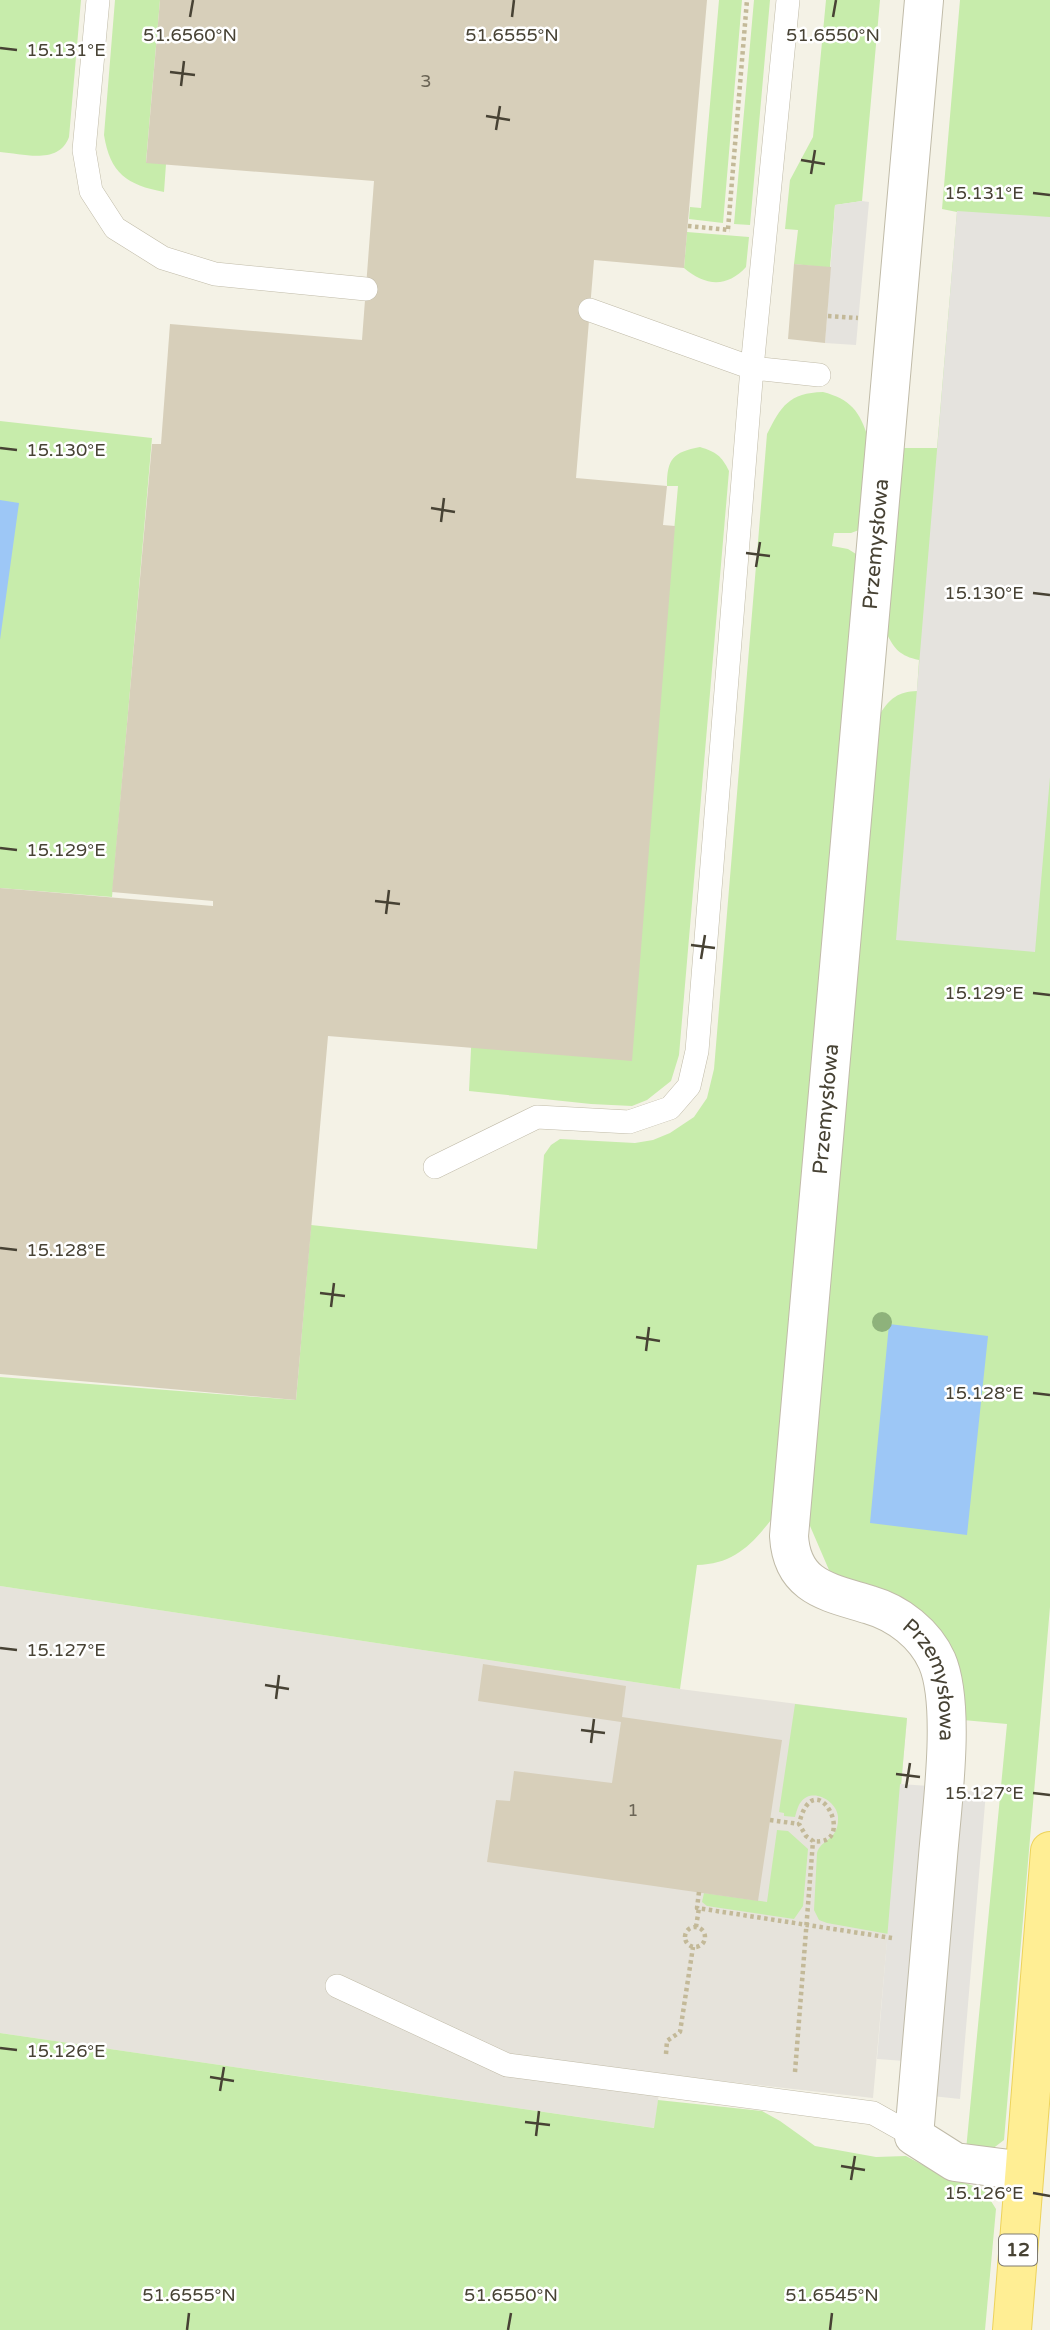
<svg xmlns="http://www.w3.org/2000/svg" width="1050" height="2330" font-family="'Varela Round',sans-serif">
<rect width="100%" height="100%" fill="#f4f2e6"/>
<path fill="#e6e3db" d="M0,1586L680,1689L907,1718L873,2098L661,2074L655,2128L0,2033Z"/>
<path fill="#c7ecab" d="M0,0H81L69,137C59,165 24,154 0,152Z
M115,0H160L146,162L166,164L164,192C127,185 110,173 104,135Z
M719,0H742L723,223L689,219L690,207L701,208Z
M754,0H770L750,225L734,224Z
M826,0H880L862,201L835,205L830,268L794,264L798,230L785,229L790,180L813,137Z
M960,0H1050V1607L1004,2140L987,2153L966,2150L1007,1724L963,1720L924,1614L907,1601L891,1592L861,1586L838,1577L829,1570L807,1519L880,714C890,698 898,692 917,691L919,660C900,656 894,649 886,632L903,448H937L957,212L942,209Z
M687,232L749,237L746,267C727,288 705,286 684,268Z
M823,392C850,399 860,411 868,438L859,530L851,533H834L832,546L848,549L856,554L771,1520C750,1547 732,1564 697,1565L680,1689L0,1586V1377L296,1400L311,1225L537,1249L544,1155L551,1145L560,1139L635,1143L653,1140L670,1133L694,1117L707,1098L714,1069L767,434C781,406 789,393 823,392Z
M0,421L152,438L112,897L0,888Z
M700,447C716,452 722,456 729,471L679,1055L671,1081L647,1100L632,1106L591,1104L469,1091L472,1028L665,633L678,486H667C667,459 673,452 700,447Z
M795,1704L907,1718L890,1910L895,1913L894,1935L827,1923L819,1920L814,1910L817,1853C821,1838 839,1841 838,1817C837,1801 812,1787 801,1802C798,1805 796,1813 795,1817L784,1816V1813L779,1812Z
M777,1830L788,1831L808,1849L803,1906L794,1919L707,1906L702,1902L704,1893L767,1902Z
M0,2033L654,2128L658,2100L762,2111L780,2121L815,2146L876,2157L906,2156L936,2172L984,2190L996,2209L985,2330H0Z"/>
<path fill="#e5e3de" d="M862,201L869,202L856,345L825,343L835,205Z
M957,211L1050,217V777L1035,952L896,940Z
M900,1784L929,1786L905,2061L877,2059Z
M957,1790L986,1792L960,2099L932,2096Z"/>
<path fill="#9dc7f6" d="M0,500L19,503L0,640Z
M889,1324L988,1336L967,1535L870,1523Z"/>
<path fill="#d7cfba" d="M160,0H707L684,268L594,260L576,478L667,486L663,525L675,526L632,1061L328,1036L296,1400L0,1374V888L213,906V901L112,892L152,444H161L170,324L362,340L374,181L146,163Z
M794,264L831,267L825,343L788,339Z
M483,1664L626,1686L622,1717L782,1740L758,1901L487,1862L496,1800L510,1801L514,1771L612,1783L621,1722L478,1701Z"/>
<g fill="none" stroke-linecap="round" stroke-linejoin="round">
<defs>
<path id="service" d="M98,0L84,150L91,191L115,228L163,258L215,274L366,289
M788,0L752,368L819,375
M435,1167L537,1117L629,1122L670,1108L689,1086L697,1051L752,368L590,310
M337,1986L507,2065L873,2113L914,2136"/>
<g id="minor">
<path id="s1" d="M924,0L789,1536C792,1588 829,1592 870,1605C898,1613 925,1634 937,1661C956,1705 942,1807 938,1856C930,1949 922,2042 914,2136L955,2162L1024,2171"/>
</g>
<path id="primary" d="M1012,2330L1050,1851"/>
</defs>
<use href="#service" stroke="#c0bba8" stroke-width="24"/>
<use href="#minor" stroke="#c0bba8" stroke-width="40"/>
<use href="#primary" stroke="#edd35b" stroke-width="40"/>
<path stroke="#c3b998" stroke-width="4.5" stroke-dasharray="3.5 3.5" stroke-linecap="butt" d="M688,226L730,230
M728,229L747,0
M828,316L858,318
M770,1820L799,1824
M699,1892L697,1908L892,1938
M696,1927L699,1908
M685 1937a10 10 0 1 1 20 0a10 10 0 1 1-20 0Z
M666,2054L667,2041L680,2032L693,1947
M795,2072L813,1841L806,1836L799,1824C815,1758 860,1848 813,1841"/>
<use href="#service" stroke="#fff" stroke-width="23"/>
<use href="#minor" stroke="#fff" stroke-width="38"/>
<use href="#primary" stroke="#ffee94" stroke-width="38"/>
</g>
<circle fill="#8eb27b" cx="882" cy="1322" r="10"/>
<path fill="none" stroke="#474234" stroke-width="2.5" d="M190,17L193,0M512,17L514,0M833,17L836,0M0,48L17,50M170,72L195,75M181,86L184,61M486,116L510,120M496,130L500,106M801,160L825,164M811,174L815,150M1033,193L1050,195M0,448L17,450M431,508L455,512M441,522L444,498M746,553L770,556M756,567L760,542M1033,593L1050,595M0,848L17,850M375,901L400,904M386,914L389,890M691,945L715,948M701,959L705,935M1033,993L1050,995M0,1248L17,1250M320,1293L345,1296M331,1307L334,1283M636,1337L660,1341M646,1351L649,1327M1033,1393L1050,1395M0,1648L17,1650M265,1685L289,1689M276,1699L279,1675M581,1730L605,1733M591,1743L594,1719M896,1774L920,1777M906,1788L910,1763M1033,1793L1050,1795M0,2048L17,2050M210,2077L234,2081M220,2091L224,2067M525,2122L550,2125M536,2136L539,2111M841,2166L865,2170M851,2180L855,2156M1033,2193L1050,2196M187,2330L189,2313M508,2330L511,2313M830,2330L832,2313"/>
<g text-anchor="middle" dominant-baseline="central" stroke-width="5" stroke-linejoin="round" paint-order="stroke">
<g font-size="18" fill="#6b6556">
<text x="426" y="81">3</text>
<text x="633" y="1810">1</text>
</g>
<rect fill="#fff" stroke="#7e7b71" stroke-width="2" x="999" y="2234.5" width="38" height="31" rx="5"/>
<g font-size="19" font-weight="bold" fill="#474234">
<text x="1018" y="2250">12</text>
</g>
<g font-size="21" fill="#474234" stroke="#fff">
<text transform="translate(876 544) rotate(-85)">Przemysłowa</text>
<text transform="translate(826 1109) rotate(-85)">Przemysłowa</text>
<text stroke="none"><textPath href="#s1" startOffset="1764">Przemysłowa</textPath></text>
</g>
</g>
<g font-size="18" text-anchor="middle" fill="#474234" stroke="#fff" stroke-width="5" stroke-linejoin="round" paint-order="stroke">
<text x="190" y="41">51.6560°N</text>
<text x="512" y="41">51.6555°N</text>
<text x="833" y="41">51.6550°N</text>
<text x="66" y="56">15.131°E</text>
<text x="984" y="199">15.131°E</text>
<text x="66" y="456">15.130°E</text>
<text x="984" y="599">15.130°E</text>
<text x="66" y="856">15.129°E</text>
<text x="984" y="999">15.129°E</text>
<text x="66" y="1256">15.128°E</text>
<text x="984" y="1399">15.128°E</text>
<text x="66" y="1656">15.127°E</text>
<text x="984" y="1799">15.127°E</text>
<text x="66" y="2057">15.126°E</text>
<text x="984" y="2199">15.126°E</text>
<text x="189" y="2301">51.6555°N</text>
<text x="511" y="2301">51.6550°N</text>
<text x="832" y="2301">51.6545°N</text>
</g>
</svg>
